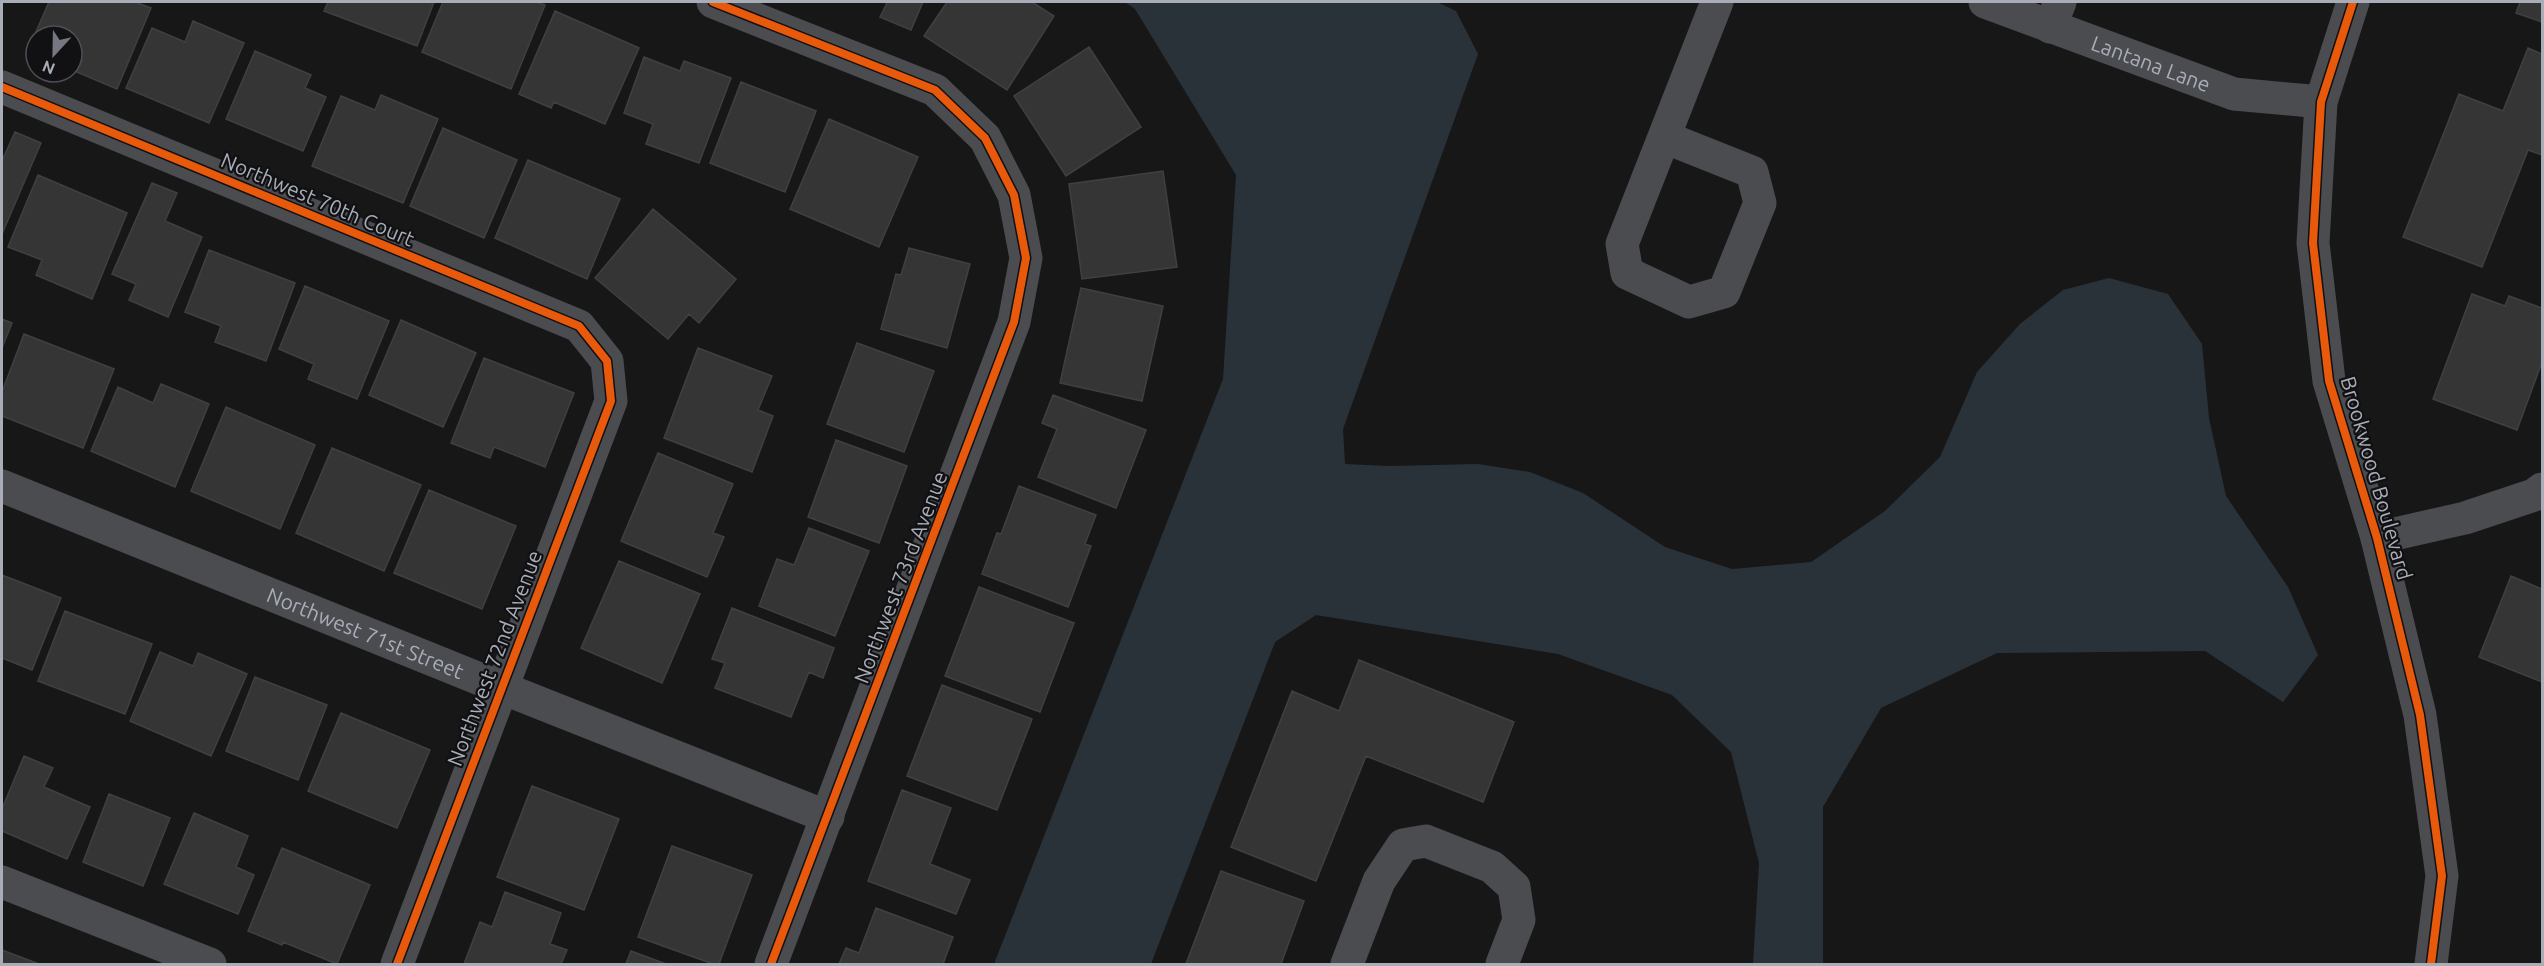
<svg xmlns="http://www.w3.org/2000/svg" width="2544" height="966" font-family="Ubuntu,sans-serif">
<rect width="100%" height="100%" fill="#171717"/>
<path fill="#2a3239" d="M1125,2H1437L1456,11L1478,54L1343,429L1345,464L1390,466L1478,464L1530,472L1583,493L1665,547L1732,569L1811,562L1885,511L1940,457L1977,372L2020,324L2063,290L2109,278L2168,294L2202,344L2209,418L2226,496L2288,587L2318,655L2283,702L2205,651L1997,653L1881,708L1823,807V964H1753L1759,863L1731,752L1672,695L1558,654L1316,615L1275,642L1151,964H994L1223,379L1236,175L1135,9Z"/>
<path fill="#353536" stroke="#3f4043" stroke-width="1.5" d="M49,2H135L151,8L117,89L72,70V36H36V56L27,52Z
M328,2H434L417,46L324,11Z
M443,2H536L545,5L511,89L422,52Z
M884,2H923L911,30L880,17L887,3Z
M947,2H1032L1054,16L1007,90L924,36Z
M2520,2H2542V22L2516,13Z
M555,11L639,48L605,124L554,102L551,108L519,94Z
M193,21L244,43L209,123L126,88L152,28L185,42Z
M1089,47L1141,127L1066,176L1014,96Z
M2528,48L2542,54V155L2528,150L2482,267L2403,237L2459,94L2503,111Z
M255,51L311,75L305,88L326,97L303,151L226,119Z
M644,57L680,71L684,61L731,78L699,163L646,144L653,124L624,113Z
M741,82L816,111L785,192L710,163Z
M381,95L438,119L403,203L312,166L341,96L375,110Z
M829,119L918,157L879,247L790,209Z
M443,128L517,160L484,238L410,206Z
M15,132L41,143L2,234V161Z
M528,160L620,199L587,279L495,238Z
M1163,171L1177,267L1082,279L1069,184Z
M38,175L127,213L92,299L36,275L42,260L8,247Z
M152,183L177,193L165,221L202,237L168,317L129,300L136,284L112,274Z
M653,209L736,279L699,323L689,314L668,339L595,278Z
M909,248L970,264L947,348L881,329L896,274L901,275Z
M209,250L295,283L266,361L215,342L221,326L185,312Z
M305,286L389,321L357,399L308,379L314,364L279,349Z
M1081,288L1163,306L1142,401L1060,383Z
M2472,294L2505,306L2509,296L2542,308V362L2517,430L2433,399Z
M2,319L12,323L2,348Z
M401,320L476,353L443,427L369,395Z
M24,334L114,369L83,448L2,416V392Z
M857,343L934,371L904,452L827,424Z
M698,348L772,376L758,410L773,416L752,472L664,438Z
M484,358L574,393L545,467L494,447L490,458L451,443Z
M161,384L209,404L175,487L91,451L118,387L153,403Z
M1053,395L1146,430L1116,508L1038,477L1057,429L1042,423Z
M226,407L315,445L280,529L191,491Z
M836,440L907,466L879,543L808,517Z
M332,448L421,485L384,571L296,533Z
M658,453L733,484L713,533L724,537L707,577L621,541Z
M1019,486L1096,515L1085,544L1091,546L1068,607L982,574L997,533L1001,534Z
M429,490L516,526L482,609L394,573Z
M809,528L869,551L835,636L759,606L777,559L794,565Z
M619,561L700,594L662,683L581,648Z
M2,575L61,598L32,670L2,658Z
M2511,576L2542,589V682L2479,657Z
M979,587L1074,623L1040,712L945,676Z
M732,608L834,648L823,678L809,672L791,717L715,688L725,663L712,659Z
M65,611L152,644L125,714L38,681Z
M160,652L193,666L198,653L247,674L211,756L130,721Z
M1359,660L1514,722L1483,802L1366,756L1316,881L1231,847L1292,691L1339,711Z
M255,677L327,705L298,780L226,751Z
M942,685L1032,719L997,810L907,776Z
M341,713L430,750L397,828L308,791Z
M24,756L53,768L44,787L90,807L67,859L2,831V809Z
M532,786L619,819L584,910L497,877Z
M902,790L951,808L930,864L970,880L956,914L868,881Z
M109,794L170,818L143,886L83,862Z
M194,813L248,836L236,867L254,875L238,914L164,884Z
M672,846L752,875L719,964H713L638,937Z
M282,848L370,885L337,964L283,942L282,945L248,931Z
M1221,871L1304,901L1281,964H1186Z
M505,892L561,913L550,944L567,950L561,964H464L480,922L492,927Z
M876,908L953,937L943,964H839L846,948L859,953Z
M2,950L39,964H2Z
M631,951L666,964H626Z"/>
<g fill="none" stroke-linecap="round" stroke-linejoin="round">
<g stroke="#4b4c50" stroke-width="33">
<path d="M713,2L935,90L985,138L1014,195L1026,258L1014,322L771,964"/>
<path id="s1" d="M1985,2L2234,94L2321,102"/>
<path d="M2353,2L2321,102L2313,243L2329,381L2377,538L2420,715L2442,876L2431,964"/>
<path d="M2050,27L2060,2"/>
<path d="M2,87L579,326L607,361L611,401L397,964"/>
<path d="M1664,137L1752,172L1760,203L1724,292L1689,302L1627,273L1622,244L1717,2"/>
<path id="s2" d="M2,486L502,688L828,817"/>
<path d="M2377,538L2465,518L2534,495L2542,489"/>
<path d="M2,882L210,964"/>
<path d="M1347,964L1379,881L1403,845L1426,841L1492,867L1514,887L1519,920L1502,964"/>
</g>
<defs>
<path id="cycleway" d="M713,2L935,90L985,138L1014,195L1026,258L1014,322L771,964
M2353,2L2321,102L2313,243L2329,381L2377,538L2420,715L2442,876L2431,964
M2,87L579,326L607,361L611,401L397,964"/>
</defs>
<use href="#cycleway" stroke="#111113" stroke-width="11"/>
<use href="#cycleway" stroke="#e8590c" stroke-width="8"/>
</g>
<g text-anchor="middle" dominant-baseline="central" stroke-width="4.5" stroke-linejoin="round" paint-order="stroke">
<g font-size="21" fill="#a8adb8" stroke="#111113">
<text stroke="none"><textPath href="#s1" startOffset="177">Lantana Lane</textPath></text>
<text transform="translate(318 199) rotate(23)">Northwest 70th Court</text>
<text transform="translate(2377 478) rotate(74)">Brookwood Boulevard</text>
<text transform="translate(900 577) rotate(-69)">Northwest 73rd Avenue</text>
<text stroke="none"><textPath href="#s2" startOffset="392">Northwest 71st Street</textPath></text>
<text transform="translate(494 658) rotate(-69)">Northwest 72nd Avenue</text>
</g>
</g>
<rect width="2544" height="966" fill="none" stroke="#a8adb8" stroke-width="6"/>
<g transform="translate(54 54) rotate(202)"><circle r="28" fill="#111113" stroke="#4d4f55" stroke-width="1.5"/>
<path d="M0-4.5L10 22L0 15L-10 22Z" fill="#757880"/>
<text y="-9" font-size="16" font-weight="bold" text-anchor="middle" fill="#a8adb8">N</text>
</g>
</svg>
